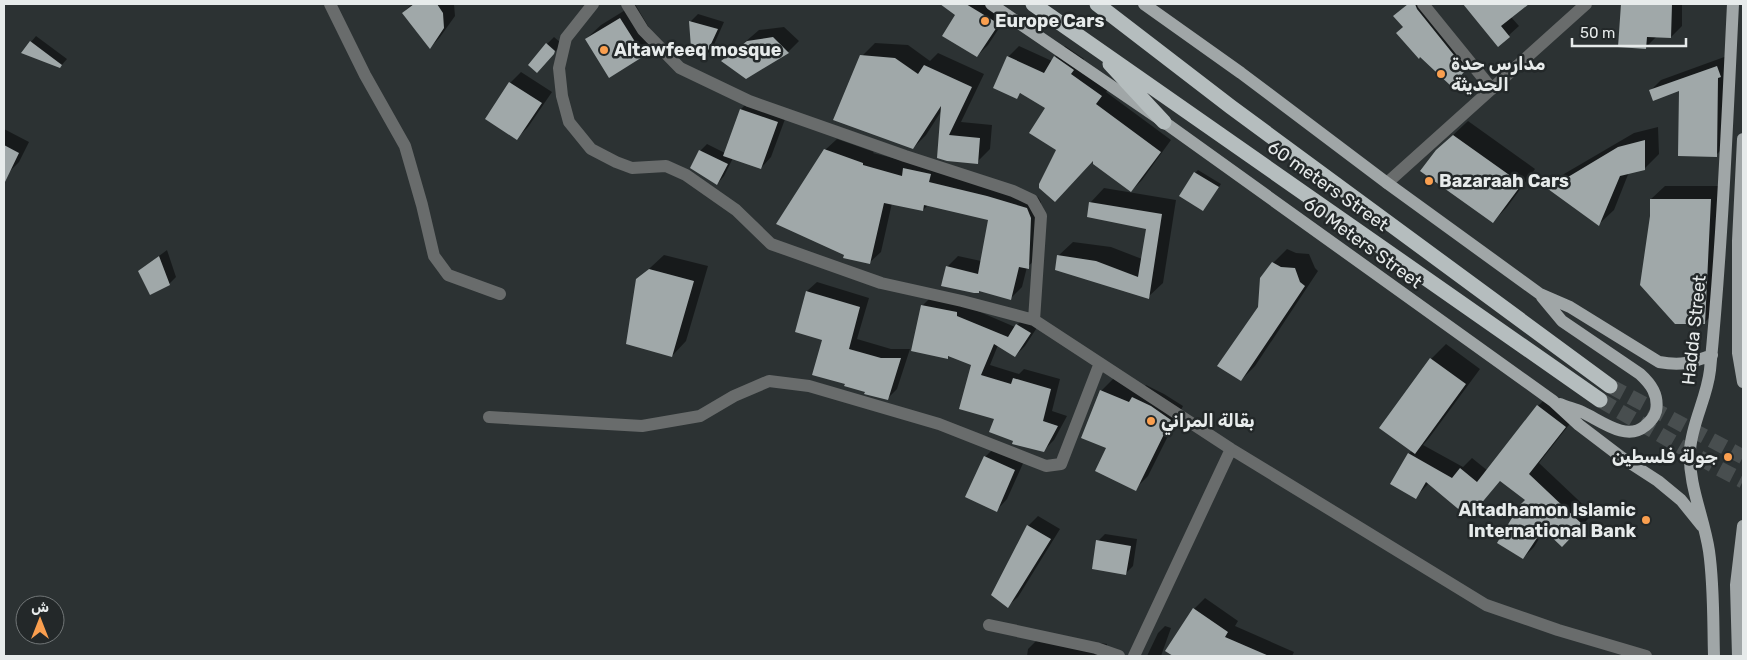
<svg xmlns="http://www.w3.org/2000/svg" width="1747" height="660" viewBox="0 0 1747 660" font-family="Rubik,Cairo,sans-serif">
<style>
.shadow{fill:#0007}
.building{fill:#a0a8a9}
.lines{fill:none;stroke-linecap:round;stroke-linejoin:round}
.highway-tunnel{stroke:#484e4f;stroke-width:15;stroke-dasharray:15 8;stroke-linecap:butt}
.street{stroke:#696c6c;stroke-width:12}
.primary{stroke:#a0a6a7;stroke-width:12}
.highway{stroke:#b5bdbe;stroke-width:15}
.poi-dot{fill:#fa9f4f;stroke:#232829;stroke-width:2}
.labels{text-anchor:middle;dominant-baseline:central;stroke-width:5;stroke-linejoin:round;paint-order:stroke}
.poi-label{font-size:18px;font-weight:bold;fill:#e7ebeb;stroke:#232829;text-anchor:start}
.street-label{font-size:18px;fill:#e7ebeb;stroke:#232829}
</style>
<rect width="100%" height="100%" fill="#2c3233"/>
<path class="shadow" d="M412,4H454L455,16L440,37L430,48L403,13Z
M635,4L657,41L643,56L586,39L601,25Z
M943,4H994L1009,13L988,45L977,56L957,14Z
M1408,4H1428L1474,60L1451,84L1395,16Z
M1464,4H1527L1511,17L1519,26L1498,45Z
M1622,4H1682V26L1671,37L1657,36L1646,47L1619,46Z
M698,14L724,22L712,49L705,56L692,47L691,21Z
M784,27L799,41L788,52L746,78L723,61L759,30Z
M36,36L67,59L60,67L31,42Z
M554,37L561,43V45L544,64L547,44Z
M875,43L908,45L930,61L938,53L984,74L961,122L992,125L990,149L977,162L947,160L942,110L926,135L913,148L862,56Z
M1019,46L1052,61L1065,46L1084,59L1081,63L1112,85L1106,92L1171,140L1142,180L1131,191L1095,158L1058,149L1047,107L1021,93L1017,97L1008,57Z
M1727,56L1726,145L1716,155L1681,90H1651L1661,80Z
M521,72L552,92L528,127L517,138L510,83Z
M752,98L788,111L771,157L761,168L733,158L724,176L717,184L700,151L707,144L725,153L741,109Z
M1468,121L1535,169L1507,207L1493,222L1436,151Z
M1658,127L1659,154L1644,169L1629,172L1614,210L1599,224L1550,189L1564,174L1634,133Z
M4,129L29,142L19,162L8,173L4,171Z
M837,139L874,152L873,153L999,185L1038,197L1041,202L1040,256L1027,267L1022,287L1010,299L980,290L978,292L947,267L958,256L981,261L989,219L928,205L923,210L892,203L881,252L869,263L825,150Z
M1198,170L1221,184L1203,210L1195,173Z
M1665,186H1724L1718,309L1705,322L1651,216V199Z
M1104,188L1176,200L1163,283L1148,297L1058,256L1073,242L1111,247L1142,259L1147,228L1090,203Z
M1287,249L1296,253L1309,254L1315,268L1318,271L1255,366L1241,380L1259,308L1273,263Z
M167,250L176,277L169,284L139,271Z
M664,255L708,266L686,341L672,356L637,280Z
M817,282L869,298L857,339L891,349H910L897,389L888,398L846,383L824,339L807,291Z
M932,296L966,306L1015,327L1027,315L1040,323L1025,346L1015,356L998,345L990,365L1019,374L1024,369L1060,379L1052,411L1067,416L1054,440L1044,450L1014,440L996,418L973,365L950,355L947,358L922,306Z
M1446,344L1480,369L1429,438L1423,445L1463,467L1472,458L1488,471L1538,406L1549,395L1576,416L1539,463L1593,514L1562,545L1545,529L1534,547L1523,558L1526,500L1501,480L1469,516L1429,483L1416,497L1409,454L1412,450L1381,428L1431,359Z
M1114,378L1142,389L1146,385L1164,394L1183,406L1148,476L1135,489L1108,448L1101,391Z
M996,446L1025,459L1007,499L997,510L985,457Z
M1038,516L1060,529L1018,597L1008,606L1028,526Z
M1105,534L1137,539L1133,566L1126,573L1098,541Z
M1205,598L1238,621L1235,626L1294,652L1292,656H1175L1166,651L1194,609Z
M1165,626L1171,628L1161,656H1147L1158,633Z
M1042,635L1107,644L1106,656H1027L1028,649Z"/>
<path class="building" d="M414,4H437L443,13L444,28L430,49L402,13Z
M940,4H966L999,24L977,57L942,36L955,15Z
M1408,4H1415L1417,9L1466,70L1451,86L1420,57L1419,59L1396,33L1403,27L1393,16Z
M1463,4H1529L1501,26L1510,37L1498,47Z
M1621,4H1672L1671,38L1647,37L1646,49L1618,47Z
M620,18L644,56L609,78L585,39Z
M689,21L718,29L705,57L691,48Z
M773,37L789,53L746,79L721,61L747,41Z
M30,41L62,65L60,68L21,53Z
M546,43L555,51L554,54L537,73L528,65Z
M860,55L895,58L918,74L924,65L972,87L949,135L980,138L978,164L947,161L937,158L941,106L913,149L833,120Z
M1007,56L1044,73L1054,56L1074,70L1071,74L1102,96L1096,104L1161,152L1131,192L1093,164V161L1055,202L1039,188V184L1056,150L1029,133L1045,108L1020,93L1017,99L993,88Z
M1717,66L1721,77L1718,78L1717,157L1678,156L1679,91L1653,101L1649,90Z
M509,82L542,103L517,140L485,119Z
M740,109L778,122L761,169L723,156Z
M1453,135L1522,184L1493,223L1420,171L1436,150Z
M1645,140V170L1620,176L1599,226L1548,189L1618,147Z
M4,145L19,153L4,184Z
M824,149L863,163V165L902,176L903,168L931,174L929,182L987,196L1027,208L1031,218L1029,269L1019,267L1011,300L979,291V293H974L941,286L946,266L978,274L988,220L924,205L923,211L884,203L870,264L843,258L844,255L776,224Z
M699,150L728,164L717,185L690,168Z
M1194,172L1219,187L1203,211L1179,196Z
M1650,199H1711L1705,324H1675L1640,285L1650,216Z
M1089,202L1162,214L1149,299L1055,270L1057,255L1096,261L1138,277L1146,229L1087,217Z
M159,256L170,285L150,295L138,271Z
M1272,262L1281,267L1295,268L1300,282L1305,286L1241,381L1217,366L1258,307L1260,278Z
M649,269L694,281L672,357L626,344L636,279Z
M806,291L860,307L849,349L881,358H901L888,400L864,394L865,392L844,386L845,384L812,375L822,340L795,332Z
M921,305L957,312V316L1008,337L1016,324L1031,333L1015,357L994,344L981,375L1011,384L1013,378L1051,389L1043,421L1058,426L1044,452L1012,444L1013,441L989,432L994,419L959,409L971,365L948,356V359L911,351Z
M1430,358L1466,384L1415,454L1379,428Z
M1100,390L1129,402L1132,397L1151,406L1171,420L1136,491L1095,471L1106,448L1081,438Z
M1537,405L1566,427L1529,474L1583,525L1562,547L1543,529L1523,559L1497,543L1519,506L1525,500L1500,481L1469,518L1426,482L1416,499L1390,484L1408,453L1452,478L1460,468L1477,482Z
M984,456L1015,470L997,512L965,497Z
M1027,525L1051,539L1008,608L991,595Z
M1096,540L1131,546L1126,575L1092,569Z
M1193,608L1228,632L1225,637L1269,656H1173L1165,651Z"/>
<g class="lines">
<path class="highway-tunnel" d="M1610,386L1743,457
M1600,400L1716,467L1743,481"/>
<path class="street" d="M330,4L365,75L405,146L422,205L434,256L448,275L500,294
M593,4L566,38L559,68L562,96L569,122L591,149L616,162L632,168L666,166L686,175L736,210L771,244L881,283L962,301L1034,320
M627,4L643,30L680,68L749,101L905,156L1013,191L1032,200L1041,216L1034,320L1231,449L1486,605L1558,630L1646,656
M1423,4L1492,89
M1387,183L1586,4
M489,417L642,426L700,416L734,396L769,381L809,386L939,424L1046,466L1061,464L1100,363
M989,625L1096,648L1119,656
M1134,656L1231,449"/>
<path class="primary" d="M991,4L1164,122L1553,401L1579,425L1621,457L1658,481L1681,500L1702,526
M1144,4L1241,73L1387,183L1540,294L1570,307L1659,362C1681,366 1691,363 1712,355
M1743,139L1738,241V353L1743,382
M1542,297L1562,321L1640,374C1651,384 1659,395 1656,411C1654,418 1650,422 1645,426C1626,442 1600,420 1582,412C1575,409 1567,407 1560,404
M1714,656C1713,621 1714,586 1709,551C1704,517 1688,485 1690,450C1692,422 1707,398 1710,370C1722,248 1727,126 1733,4
M1738,656L1736,585L1743,526"/>
<path class="highway" d="M1033,4L1600,400
M1097,4L1231,107L1610,386
M1110,64L1164,122"/>
</g>
<g class="poi-dot">
<circle cx="985" cy="21" r="5"/>
<circle cx="604" cy="50" r="5"/>
<circle cx="1441" cy="74" r="5"/>
<circle cx="1429" cy="181" r="5"/>
<circle cx="1151" cy="421" r="5"/>
<circle cx="1728" cy="457" r="5"/>
<circle cx="1646" cy="520" r="5"/>
</g>
<g class="labels">
<g class="poi-label">
<text x="995" y="21">Europe Cars</text>
<text x="614" y="50">Altawfeeq mosque</text>
<text x="1451" y="64">مدارس حدة<tspan x="1451" dy="21">الحديثة</tspan></text>
<text x="1439" y="181">Bazaraah Cars</text>
<text x="1161" y="421">بقالة المراني</text>
<text x="1718" y="457" text-anchor="end">جولة فلسطين</text>
<text x="1636" y="510" text-anchor="end">Altadhamon Islamic<tspan x="1636" dy="21">International Bank</tspan></text>
</g>
<g class="street-label">
<text transform="translate(1328 186) rotate(35)">60 meters Street</text>
<text transform="translate(1363 243) rotate(36)">60 Meters Street</text>
<text transform="translate(1694 330) rotate(-84)">Hadda Street</text>
</g>
</g>
<rect width="1747" height="660" fill="none" stroke="#e7ebeb" stroke-width="10"/>
<g transform="translate(40 620)"><circle r="24" fill="#232829" stroke="#717677"/>
<path d="M0-4L9 19L0 12L-9 19Z" fill="#fa9f4f"/>
<text y="-8" font-size="14" font-weight="bold" text-anchor="middle" fill="#e7ebeb">ش</text>
</g>
<path d="M1572 38v8h114v-8" fill="none" stroke="#e7ebeb" stroke-width="2.5"/>
<text x="1580" y="38" font-size="15" fill="#e7ebeb" stroke="#232829" stroke-width="4" paint-order="stroke">50 m</text>
</svg>
